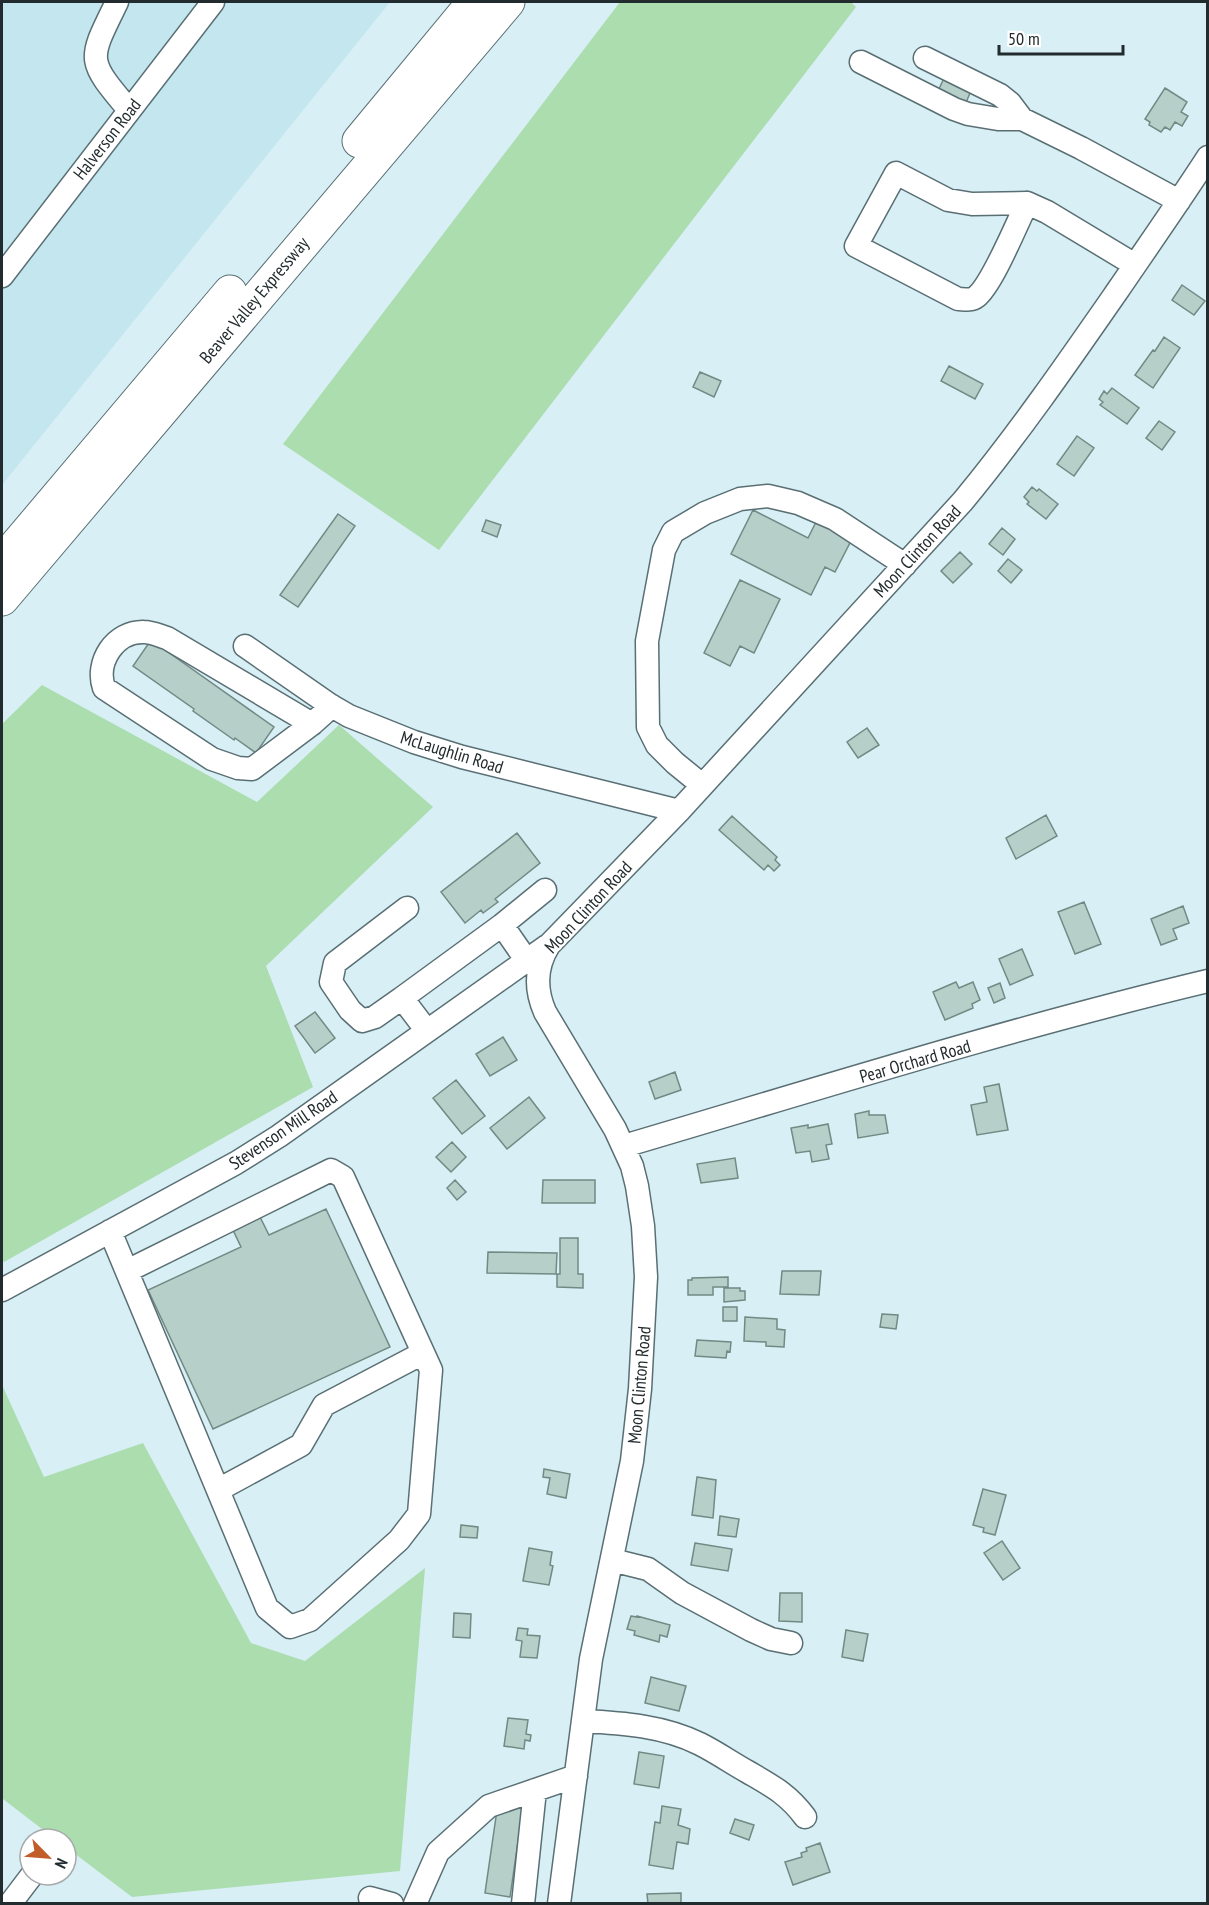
<svg xmlns="http://www.w3.org/2000/svg" width="1209" height="1905" viewBox="0 0 1209 1905" font-family="'PT Sans Narrow',sans-serif">
<style>
.built{fill:#c4e6ee}
.green{fill:#abddaf}
.building{fill:#b7cfc9;stroke:#738984;stroke-width:1.5}
.lines{fill:none;stroke-linecap:round;stroke-linejoin:round}
.minor-casing{stroke:#596f74;stroke-width:25}
.highway-casing{stroke:#596f74;stroke-width:35}
.minor{stroke:#fff;stroke-width:22}
.highway{stroke:#fff;stroke-width:33}
.labels{text-anchor:middle;dominant-baseline:central;stroke-width:4.5;stroke-linejoin:round;paint-order:stroke}
.street-label{font-size:18px;fill:#222b2d;stroke:#fff}
</style>
<rect width="100%" height="100%" fill="#d7eff5"/>
<path class="built" d="M2,2H390L2,485Z"/>
<path class="green" d="M620,2H851L856,7L439,550L283,444Z
M42,685L257,802L339,725L433,807L266,966L313,1087L4,1262L2,1259V724Z
M2,1385L44,1477L143,1443L251,1643L305,1661L425,1568L400,1871L132,1897L66,1847V1839H55L3,1799L2,1800Z"/>
<path class="building" d="M946,74L973,86L965,105L937,93Z
M1165,88L1187,102L1181,112L1188,116L1182,126L1175,122L1170,130L1165,127L1161,132L1149,125L1150,122L1145,119Z
M1182,285L1205,301L1194,315L1172,300Z
M1164,337L1180,348L1153,388L1135,375L1153,350L1155,351Z
M949,366L983,384L975,399L941,381Z
M700,372L721,381L714,397L693,387Z
M1112,388L1139,408L1127,424L1100,405L1103,402L1099,399L1104,391L1107,394Z
M1159,421L1175,432L1162,450L1146,438Z
M1077,436L1094,448L1074,476L1057,464Z
M1032,487L1037,491L1039,489L1058,504L1046,519L1027,504L1029,502L1024,497Z
M753,510L808,538L818,518L854,535L835,572L825,567L811,595L731,554Z
M338,514L355,526L298,607L280,595Z
M486,520L501,525L497,537L482,531Z
M1002,528L1015,539L1003,555L989,544Z
M960,552L972,564L953,583L941,571Z
M1008,559L1022,570L1011,583L998,571Z
M740,580L780,599L754,653L740,646L730,666L704,653Z
M151,640L274,727L256,753L235,738L234,740L193,711L194,709L133,666Z
M867,728L879,745L858,758L847,742Z
M1046,815L1057,836L1016,859L1006,838Z
M732,816L777,857L775,860L780,865L774,871L768,865L764,870L719,830Z
M517,833L540,863L495,899L498,902L483,913L481,910L465,923L441,892Z
M1084,902L1101,944L1075,954L1058,912Z
M1183,906L1189,923L1173,929L1177,939L1161,945L1151,919Z
M1022,949L1033,975L1010,985L999,959Z
M956,982L959,988L973,982L980,1000L972,1004L973,1008L945,1020L933,992Z
M1000,983L1005,998L994,1003L988,988Z
M315,1012L335,1038L315,1053L295,1026Z
M503,1037L517,1060L490,1076L476,1054Z
M675,1072L681,1090L655,1099L649,1082Z
M456,1080L485,1116L462,1134L433,1098Z
M999,1084L1008,1130L977,1135L971,1105L987,1102L984,1087Z
M529,1097L545,1118L507,1149L490,1128Z
M869,1111V1115H885L888,1133L858,1138L855,1114Z
M828,1124L832,1144L826,1145L829,1159L812,1162L810,1151L796,1153L791,1128L808,1125V1128Z
M452,1142L466,1157L451,1172L436,1157Z
M735,1158L738,1178L701,1183L697,1164Z
M455,1180L466,1192L457,1200L447,1188Z
M543,1180H595V1203H542Z
M326,1209L390,1347L213,1429L148,1290L241,1247L233,1230L260,1217L269,1235Z
M560,1238H578V1274H583V1288L557,1287V1274H560Z
M488,1252L557,1253L556,1274L487,1273Z
M782,1271H821L819,1295L780,1294Z
M728,1277V1287H713V1295H688V1280H692V1278Z
M724,1288H740V1291H745V1300L724,1302Z
M723,1307H737V1321H723Z
M882,1314L898,1315L896,1329L880,1327Z
M745,1317L777,1319V1329L785,1330L784,1347L766,1346V1342L744,1341Z
M697,1340L731,1342L730,1352L727,1351L726,1358L695,1356Z
M544,1469L570,1474L566,1498L547,1494L550,1478L543,1477Z
M697,1477L716,1480L713,1518L692,1515Z
M983,1489L1006,1495L995,1535L983,1532L984,1528L973,1525Z
M720,1516L739,1519L736,1537L718,1535Z
M461,1525L478,1527L477,1538L460,1537Z
M1002,1541L1020,1568L1003,1580L984,1553Z
M695,1543L732,1549L728,1571L691,1565Z
M529,1548L552,1552L550,1565L553,1566L549,1585L523,1581Z
M780,1593H802V1622L779,1621Z
M454,1613L471,1614L470,1638L453,1637Z
M631,1616L637,1617V1616L670,1625L667,1637L660,1635L659,1642L634,1635L635,1631L627,1629Z
M518,1628L528,1629L527,1635L540,1636L537,1658L520,1657L522,1641L516,1640Z
M846,1630L868,1634L863,1661L842,1657Z
M651,1677L686,1686L679,1711L645,1703Z
M508,1718L528,1720L526,1734L531,1735L530,1741L525,1740L524,1749L504,1746Z
M639,1752L664,1756L659,1788L634,1784Z
M498,1803L523,1807L510,1897L485,1893Z
M662,1806L681,1809L678,1825L690,1829L688,1844L677,1842L673,1869L649,1865L655,1822L660,1823Z
M735,1819L754,1825L749,1840L730,1833Z
M820,1843L830,1872L793,1885L785,1862L802,1857L801,1853L807,1851L806,1848Z
M681,1893V1904H648L647,1894Z"/>
<g class="lines">
<defs>
<path id="minor" d="M117,2C88,61 86,59 129,110
M925,58L1000,95L1010,103L1022,119
M861,62L954,109L968,114L998,119H1022L1081,148L1179,201
M1027,203C1017,223 992,285 976,297C971,301 963,299 958,299L856,246L896,173L948,200L972,204L1027,203L1047,212L1135,265
M2,276L213,2
M245,646L330,705L349,716L414,742L462,757L679,811
M312,724L167,638C160,636 152,632 144,632C115,631 95,662 104,688L212,759L238,768L252,769L312,724L332,706
M702,785L675,763L657,745L648,727L647,641L664,550L673,532L705,513L740,499L768,496L798,503L835,519L905,565
M527,961L502,925L545,890
M402,998L375,1017L362,1021L350,1010L331,982L335,963L407,908
M427,1031L402,998L502,925
M624,1146C817,1089 1011,1028 1208,981
M110,1231L267,1608L290,1627L310,1620L399,1540L419,1514L431,1370L343,1177L331,1170L127,1271
M2,1290L236,1163L279,1136L547,946
M218,1490L301,1445L324,1405L423,1353
M612,1560L648,1569L682,1593L751,1630L771,1639L791,1643
M583,1721C623,1723 664,1726 700,1744C716,1752 732,1763 748,1772C772,1786 788,1794 805,1817
M370,1898L392,1904
M10,1904L32,1875
M415,1904L438,1852L489,1806L576,1776
M523,1904L535,1790
M559,1904L591,1659L632,1461L640,1389L646,1277L643,1226L637,1186L632,1166L615,1129L545,1012C535,989 535,967 549,945L679,811L963,501C1019,433 1068,362 1118,290C1148,246 1179,202 1208,157"/>
<path id="highway" d="M359,141L474,2
M2,562L230,292
M2,599L508,2"/>
</defs>
<use href="#minor" class="minor-casing"/>
<use href="#highway" class="highway-casing"/>
<use href="#minor" class="minor"/>
<use href="#highway" class="highway"/>
</g>
<g class="labels">
<g class="street-label">
<text transform="translate(107 139) rotate(-52)">Halverson Road</text>
<text transform="translate(254 300) rotate(-50)">Beaver Valley Expressway</text>
<text transform="translate(917 551) rotate(-47)">Moon Clinton Road</text>
<text transform="translate(452 752) rotate(17)">McLaughlin Road</text>
<text transform="translate(588 907) rotate(-47)">Moon Clinton Road</text>
<text transform="translate(915 1061) rotate(-16)">Pear Orchard Road</text>
<text transform="translate(283 1130) rotate(-34)">Stevenson Mill Road</text>
<text transform="translate(639 1385) rotate(-85)">Moon Clinton Road</text>
</g>
</g>
<rect width="1209" height="1905" fill="none" stroke="#222b2d" stroke-width="6"/>
<g transform="translate(48 1857) rotate(115)"><circle r="28" fill="#ffffff" stroke="#a7aaab" stroke-width="1.5"/>
<path d="M0-4.5L10 22L0 15L-10 22Z" fill="#c25d2a"/>
<text y="-9" font-size="16" font-weight="bold" text-anchor="middle" fill="#222b2d">N</text>
</g>
<path d="M999 45v9h124v-9" fill="none" stroke="#222b2d" stroke-width="3"/>
<text x="1008" y="45" font-size="18" fill="#222b2d" stroke="#ffffff" stroke-width="4.5" paint-order="stroke">50 m</text>
</svg>
